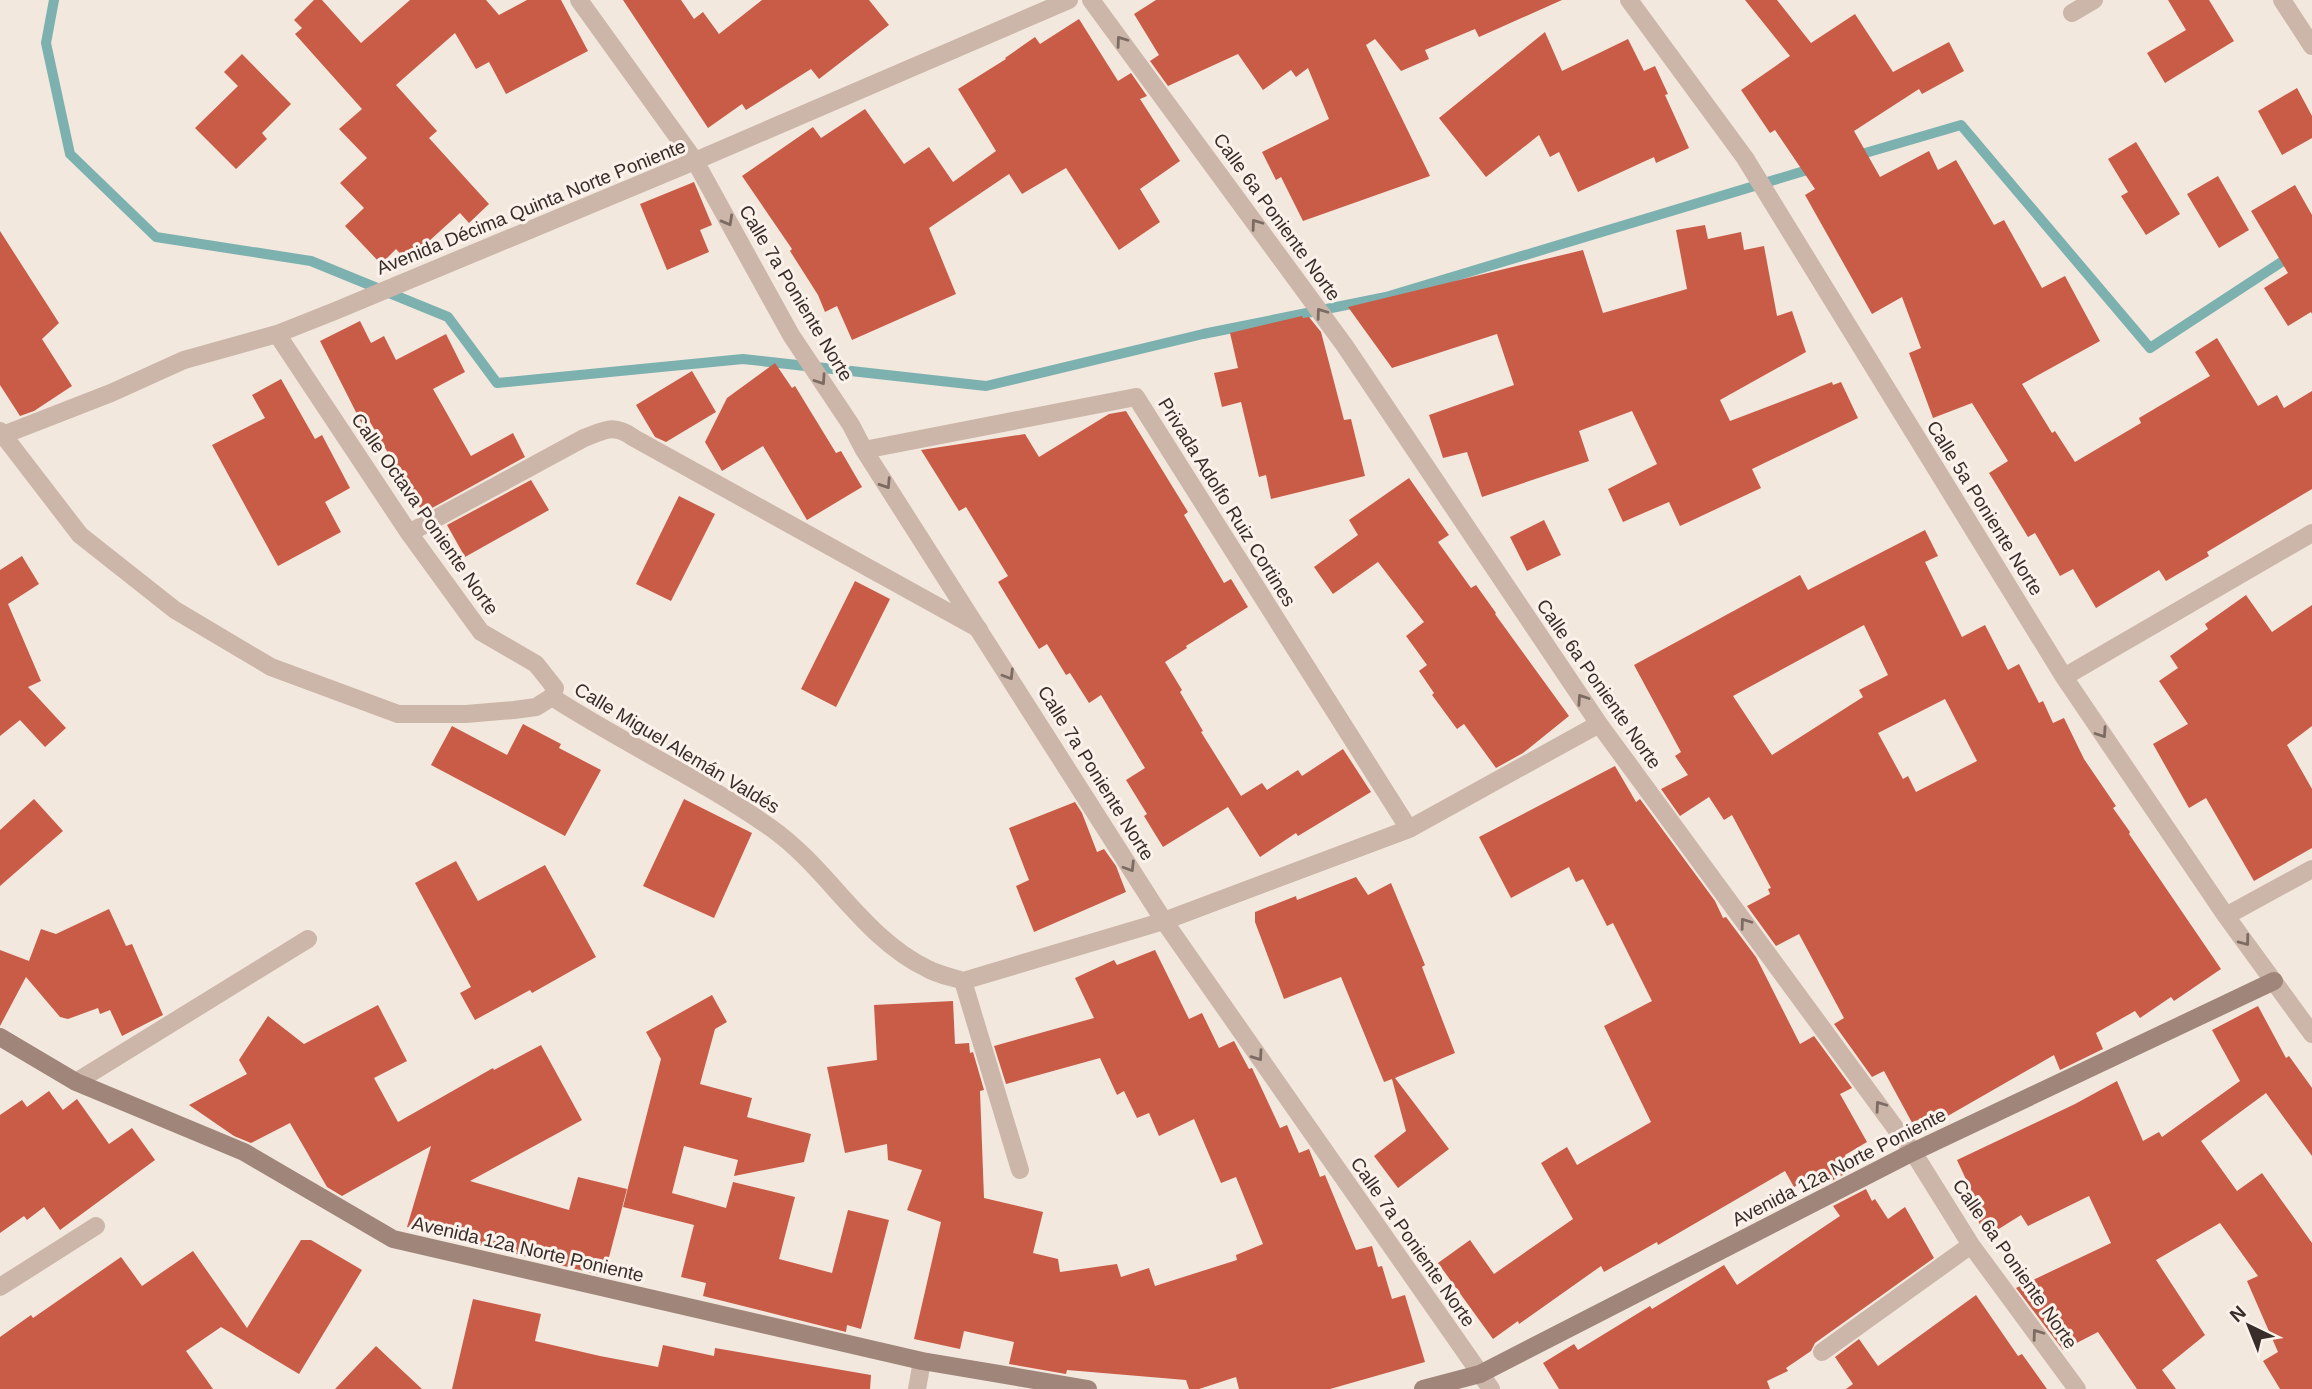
<svg xmlns="http://www.w3.org/2000/svg" width="2312" height="1389" viewBox="0 0 2312 1389" font-family="Helvetica,sans-serif">
<style>
.lines{fill:none;stroke-linecap:round;stroke-linejoin:round}
.stream{stroke:#7cb1af;stroke-width:10}
.building{fill:#c85c47;fill-rule:evenodd}
.street{stroke:#ccb6a9;stroke-width:18}
.secondary{stroke:#a0857a;stroke-width:18}
.oneway{stroke:#7b6b63}
.labels{text-anchor:middle;dominant-baseline:central;stroke-width:6;stroke-linejoin:round;paint-order:stroke}
.street-label{font-size:19px;fill:#392d29;stroke:#faf2eb}
</style>
<rect width="100%" height="100%" fill="#f3e8de"/>
<g class="lines">
<path class="stream" d="M54,0L46,43L70,154L156,237L311,261L448,317L497,383L743,359L986,386L1203,334L1386,297L1814,168
M1855,156L1961,125L2150,348L2312,242"/>
</g>
<path class="building" d="M314,0H322L361,43L410,0H486L499,15L527,0H561L588,51L506,94L489,62L476,69L455,33L396,85L437,131L429,138L489,204L469,223L460,213L407,261L396,249L381,264L345,226L364,208L340,183L367,158L339,129L362,109L295,34L302,28L294,20Z
M623,0H681L694,19L703,12L719,34L762,0H869L889,25L819,79L811,69L746,110L742,104L708,128Z
M1156,0H1562L1479,37L1475,29L1425,50L1429,59L1401,71L1375,39L1366,45L1430,176L1303,221L1281,177L1276,180L1262,152L1329,119L1308,68L1296,77L1291,70L1263,90L1238,54L1168,86L1150,61L1159,55L1134,14Z
M1745,0H1777L1811,43L1855,14L1893,72L1949,42L1964,71L1922,94L1919,89L1854,131L1880,177L1929,151L1938,170L1956,160L1994,225L2004,220L2042,288L2065,276L2100,341L2022,384L2052,433L2055,431L2075,462L2141,423L2139,418L2210,376L2195,352L2217,338L2258,406L2277,395L2284,408L2312,391V489L2207,552L2209,556L2166,581L2159,570L2096,608L2073,569L2060,576L2035,533L2028,537L1994,481L1989,473L2008,461L1972,403L1933,418L1909,353L1921,348L1902,297L1872,314L1805,195L1815,189L1775,130L1770,133L1741,90L1790,56Z
M2168,0H2209L2234,41L2165,83L2147,53L2186,30Z
M1079,19L1118,81L1131,73L1147,96L1140,99L1180,161L1140,189L1160,222L1119,250L1066,168L1022,194L1009,174L929,228L956,294L852,340L837,306L825,312L818,295L790,251L792,249L742,176L813,127L821,138L865,109L904,164L929,147L953,182L996,151L958,89L1006,59L1005,58L1035,37L1040,44Z
M1545,32L1562,71L1628,39L1644,71L1655,66L1668,94L1665,95L1689,148L1656,163L1654,157L1578,192L1559,152L1550,157L1539,135L1486,177L1439,118Z
M242,54L291,104L262,133L267,139L236,169L195,128L238,86L224,72Z
M2297,88L2312,116V138L2282,155L2258,111Z
M2136,142L2180,214L2146,235L2121,196L2128,192L2108,159Z
M2218,176L2249,230L2219,248L2187,194Z
M694,182L712,225L700,230L709,252L667,270L640,204Z
M2295,185L2312,215V314L2311,312L2288,326L2264,288L2288,273L2251,211Z
M1705,225L1708,239L1741,232L1744,250L1764,246L1777,316L1792,311L1806,352L1720,400L1730,421L1832,382L1833,385L1841,382L1858,418L1752,469L1761,488L1680,526L1669,502L1623,522L1608,489L1657,464L1632,411L1579,431L1589,461L1482,497L1467,452L1443,458L1429,415L1514,385L1497,334L1392,368L1348,307L1583,250L1603,313L1687,289L1676,230Z
M0,231L59,323L42,339L72,386L34,411L20,416L0,385Z
M1302,316L1303,318L1309,317L1321,332L1344,420L1351,419L1365,476L1271,499L1266,475L1259,477L1241,402L1222,407L1214,373L1238,368L1230,333Z
M360,321L371,343L384,336L396,360L446,334L465,372L433,389L471,456L513,433L525,457L423,513L370,422L363,426L320,341Z
M775,363L792,388L795,386L836,453L841,451L862,487L807,520L763,446L722,471L705,442L727,398Z
M692,371L716,412L666,442L655,437L636,405Z
M281,379L315,439L322,435L350,488L325,502L341,532L278,566L212,445L265,418L252,395Z
M1126,411L1188,512L1184,515L1224,583L1231,579L1248,607L1186,646L1187,648L1165,662L1182,690L1180,692L1203,731L1201,732L1241,796L1262,783L1267,790L1298,770L1302,776L1343,749L1371,792L1298,836L1296,833L1260,857L1228,807L1163,847L1144,816L1147,814L1126,780L1145,768L1101,695L1089,703L1070,673L1066,675L1047,644L1039,649L998,582L1008,576L966,507L959,511L921,450L1025,434L1039,457L1109,414Z
M1409,478L1449,535L1438,542L1471,588L1476,585L1496,613L1495,614L1569,716L1523,753L1496,768L1464,724L1457,729L1432,695L1434,693L1419,671L1427,665L1406,636L1424,622L1378,562L1333,594L1314,567L1358,535L1349,520Z
M531,480L549,510L465,557L447,525Z
M679,496L715,514L671,601L636,584Z
M1544,520L1561,555L1527,571L1510,537Z
M1925,530L1938,556L1925,562L1962,637L1985,625L2008,670L2019,664L2039,703L2043,701L2053,723L2064,718L2084,759L2116,806L2113,808L2130,832L2129,834L2221,969L2174,1001L2171,997L2140,1018L2135,1011L2096,1033L2103,1049L2060,1070L2054,1055L1939,1121L1937,1118L1916,1130L1884,1071L1872,1077L1834,1024L1844,1018L1799,934L1776,946L1747,906L1770,894L1768,889L1771,888L1732,815L1724,820L1709,797L1680,816L1661,789L1688,775L1675,756L1681,752L1634,665L1800,575L1808,590ZM1864,625L1888,675L1859,690L1863,697L1772,755L1733,696ZM1945,699L1977,761L1916,792L1908,776L1903,779L1878,733Z
M22,556L39,584L8,604L41,681L28,687L66,728L45,747L20,720L0,736V570Z
M855,581L890,599L836,707L801,689Z
M2246,595L2272,632L2312,605V726L2287,745L2312,789V848L2254,881L2206,798L2189,808L2153,744L2188,724L2159,681L2178,668L2170,656L2208,629L2205,624Z
M523,724L561,744L559,748L601,770L565,836L431,765L452,726L507,755Z
M1615,766L1636,802L1640,799L1715,901L1723,918L1726,917L1756,957L1800,1044L1814,1036L1852,1088L1840,1094L1867,1142L1845,1155L1854,1169L1820,1187L1813,1176L1794,1187L1785,1171L1658,1245L1657,1242L1604,1272L1601,1266L1519,1324L1518,1321L1493,1339L1438,1263L1470,1240L1494,1274L1573,1219L1541,1163L1567,1147L1577,1165L1651,1122L1604,1026L1652,1001L1613,923L1607,926L1583,879L1576,882L1569,867L1511,898L1479,837Z
M34,799L63,831L0,886V830Z
M684,799L752,833L714,918L643,886Z
M1075,802L1082,813L1097,852L1104,849L1116,866L1126,892L1034,932L1016,886L1029,880L1009,828Z
M456,861L478,901L545,865L596,957L532,993L530,990L475,1020L460,993L471,987L415,883Z
M1356,877L1368,895L1391,883L1425,965L1422,967L1455,1053L1395,1078L1449,1149L1398,1188L1374,1156L1406,1131L1392,1079L1384,1082L1341,977L1284,999L1255,922V912L1296,896L1297,900Z
M109,909L126,946L132,944L163,1015L122,1036L110,1010L100,1014L98,1008L68,1019L60,1017L26,977L0,1026V950L29,961L41,929L56,934Z
M1155,950L1189,1019L1202,1013L1219,1048L1234,1041L1249,1069L1252,1068L1280,1128L1287,1125L1299,1153L1309,1149L1320,1177L1325,1175L1356,1250L1372,1246L1378,1267L1382,1266L1392,1299L1405,1295L1425,1362L1330,1389H1239L1236,1377L1199,1389H1189L1186,1380L1067,1370L1066,1374L1009,1364L1014,1342L964,1331L960,1349L914,1339L941,1222L907,1210L922,1170L888,1160L887,1144L845,1153L827,1067L877,1060L874,1005L953,1001L955,1044L969,1043L970,1053L973,1052L984,1090L980,1091L984,1198L1043,1212L1033,1253L1058,1259L1060,1272L1117,1264L1121,1277L1149,1268L1155,1286L1237,1260L1236,1255L1263,1244L1236,1177L1221,1183L1194,1119L1159,1136L1149,1113L1137,1118L1124,1091L1117,1095L1100,1058L1006,1084L994,1046L1094,1018L1075,978L1114,960L1117,965Z
M712,995L727,1022L715,1029L700,1084L752,1098L747,1117L811,1134L804,1162L734,1176L738,1160L684,1146L672,1193L726,1208L733,1182L795,1197L779,1259L832,1273L848,1210L889,1220L861,1329L847,1325L846,1332L703,1296L706,1283L681,1277L694,1225L623,1207L661,1059L646,1032Z
M378,1005L407,1061L374,1078L398,1122L493,1068L494,1070L541,1045L582,1120L470,1181L569,1210L578,1177L627,1189L604,1276L407,1227L431,1146L342,1196L327,1187L290,1123L251,1143L234,1136L189,1105L247,1074L239,1060L268,1016L304,1044Z
M2258,1006L2286,1058L2289,1056L2312,1088V1156L2266,1093L2201,1141L2237,1191L2262,1173L2312,1243V1389H2280L2263,1361L2278,1352L2247,1281L2258,1276L2220,1223L2156,1260L2205,1335L2162,1370L2176,1389H2137L2098,1332L2063,1350L2016,1288L2111,1243L2089,1196L2028,1226L2021,1215L1986,1237L1971,1206L1977,1203L1957,1160L2075,1104L2117,1081L2143,1141L2159,1132L2162,1137L2240,1081L2212,1030Z
M49,1091L63,1110L77,1099L109,1144L132,1128L155,1160L60,1230L44,1207L27,1220L24,1216L0,1233V1115L22,1100L27,1107Z
M1866,1189L1872,1201L1875,1199L1888,1219L1905,1207L1934,1258L1815,1343L1811,1351L1786,1368L1788,1371L1767,1381L1770,1389H1559L1543,1363L1574,1344L1578,1350L1650,1306L1652,1309L1724,1265L1737,1285L1840,1216L1833,1206Z
M301,1240H311L362,1270L299,1374L221,1327L186,1351L213,1389H0V1337L31,1315L33,1318L121,1257L142,1286L193,1251L247,1328Z
M1976,1295L2018,1356L2022,1354L2047,1389H1846L1853,1384L1835,1357L1859,1339L1878,1366Z
M473,1299L541,1314L535,1341L600,1356L658,1367L663,1345L714,1356L715,1348L871,1375L870,1389H452Z
M376,1346L422,1389H335Z"/>
<g class="lines">
<path class="street" d="M579,0L695,161L791,335L851,425L864,450L1164,921L1491,1389
M1091,0L1345,346L1599,724L1913,1152L1971,1245L2077,1389
M1629,0L1745,158L2064,677L2226,916L2312,1034
M2282,0L2312,46
M2072,13L2094,0
M277,334L409,533L481,632L536,664L555,688L552,697
M0,431L80,535L175,610L271,667L398,714H466L514,710L536,707L552,697
M3,435L111,393L184,360L277,334L335,311L695,161L1069,0
M864,450L1136,397L1409,829
M409,533L584,438C605,430 614,423 634,438L979,629
M2064,677L2312,533
M552,697C623,743 701,779 771,828C828,868 863,938 928,969C939,975 952,977 963,981
M2226,916L2312,869
M963,981L1164,921L1409,829L1599,724
M963,981L1020,1170
M76,1082L308,939
M0,1287L96,1226
M1822,1352L1971,1245
M917,1389L922,1361"/>
<path class="secondary" d="M0,1037L76,1082L244,1152L393,1239L922,1361L1088,1389
M1423,1389L1480,1374L1913,1152L2274,981"/>
</g>
<defs><path id="oneway-chevron" d="M-2-3.5L2.5 0L-2 3.5" fill="none" stroke-width="1.6" stroke-linecap="round" stroke-linejoin="round" transform="scale(1.75)"/></defs>
<g class="oneway">
<use href="#oneway-chevron" transform="translate(1121 41) rotate(-126)"/>
<use href="#oneway-chevron" transform="translate(728 221) rotate(61)"/>
<use href="#oneway-chevron" transform="translate(1256 224) rotate(-126)"/>
<use href="#oneway-chevron" transform="translate(1321 313) rotate(-126)"/>
<use href="#oneway-chevron" transform="translate(821 380) rotate(56)"/>
<use href="#oneway-chevron" transform="translate(886 484) rotate(57)"/>
<use href="#oneway-chevron" transform="translate(1009 675) rotate(58)"/>
<use href="#oneway-chevron" transform="translate(1582 699) rotate(-124)"/>
<use href="#oneway-chevron" transform="translate(2102 733) rotate(56)"/>
<use href="#oneway-chevron" transform="translate(1130 867) rotate(58)"/>
<use href="#oneway-chevron" transform="translate(1745 923) rotate(-126)"/>
<use href="#oneway-chevron" transform="translate(2245 941) rotate(53)"/>
<use href="#oneway-chevron" transform="translate(1258 1056) rotate(55)"/>
<use href="#oneway-chevron" transform="translate(1880 1106) rotate(-126)"/>
<use href="#oneway-chevron" transform="translate(2037 1334) rotate(-126)"/>
</g>
<g class="labels">
<g class="street-label">
<text transform="translate(531 207) rotate(-22)">Avenida Décima Quinta Norte Poniente</text>
<text transform="translate(1277 217) rotate(54)">Calle 6a Poniente Norte</text>
<text transform="translate(796 293) rotate(59)">Calle 7a Poniente Norte</text>
<text transform="translate(1227 502) rotate(58)">Privada Adolfo Ruiz Cortines</text>
<text transform="translate(1985 508) rotate(58)">Calle 5a Poniente Norte</text>
<text transform="translate(425 514) rotate(55)">Calle Octava Poniente Norte</text>
<text transform="translate(1599 684) rotate(55)">Calle 6a Poniente Norte</text>
<text transform="translate(677 748) rotate(31)">Calle Miguel Alemán Valdés</text>
<text transform="translate(1096 773) rotate(58)">Calle 7a Poniente Norte</text>
<text transform="translate(1839 1167) rotate(-27)">Avenida 12a Norte Poniente</text>
<text transform="translate(1413 1242) rotate(55)">Calle 7a Poniente Norte</text>
<text transform="translate(528 1249) rotate(13)">Avenida 12a Norte Poniente</text>
<text transform="translate(2015 1264) rotate(55)">Calle 6a Poniente Norte</text>
</g>
</g>
<g transform="translate(2249 1326) rotate(317)" stroke="#faf2eb" stroke-width="5" paint-order="stroke">
<path d="M0-5L12 26L0 18L-12 26Z" fill="#392d29"/>
<text y="-10" font-size="19" font-weight="bold" text-anchor="middle" fill="#392d29">N</text>
</g>
</svg>
